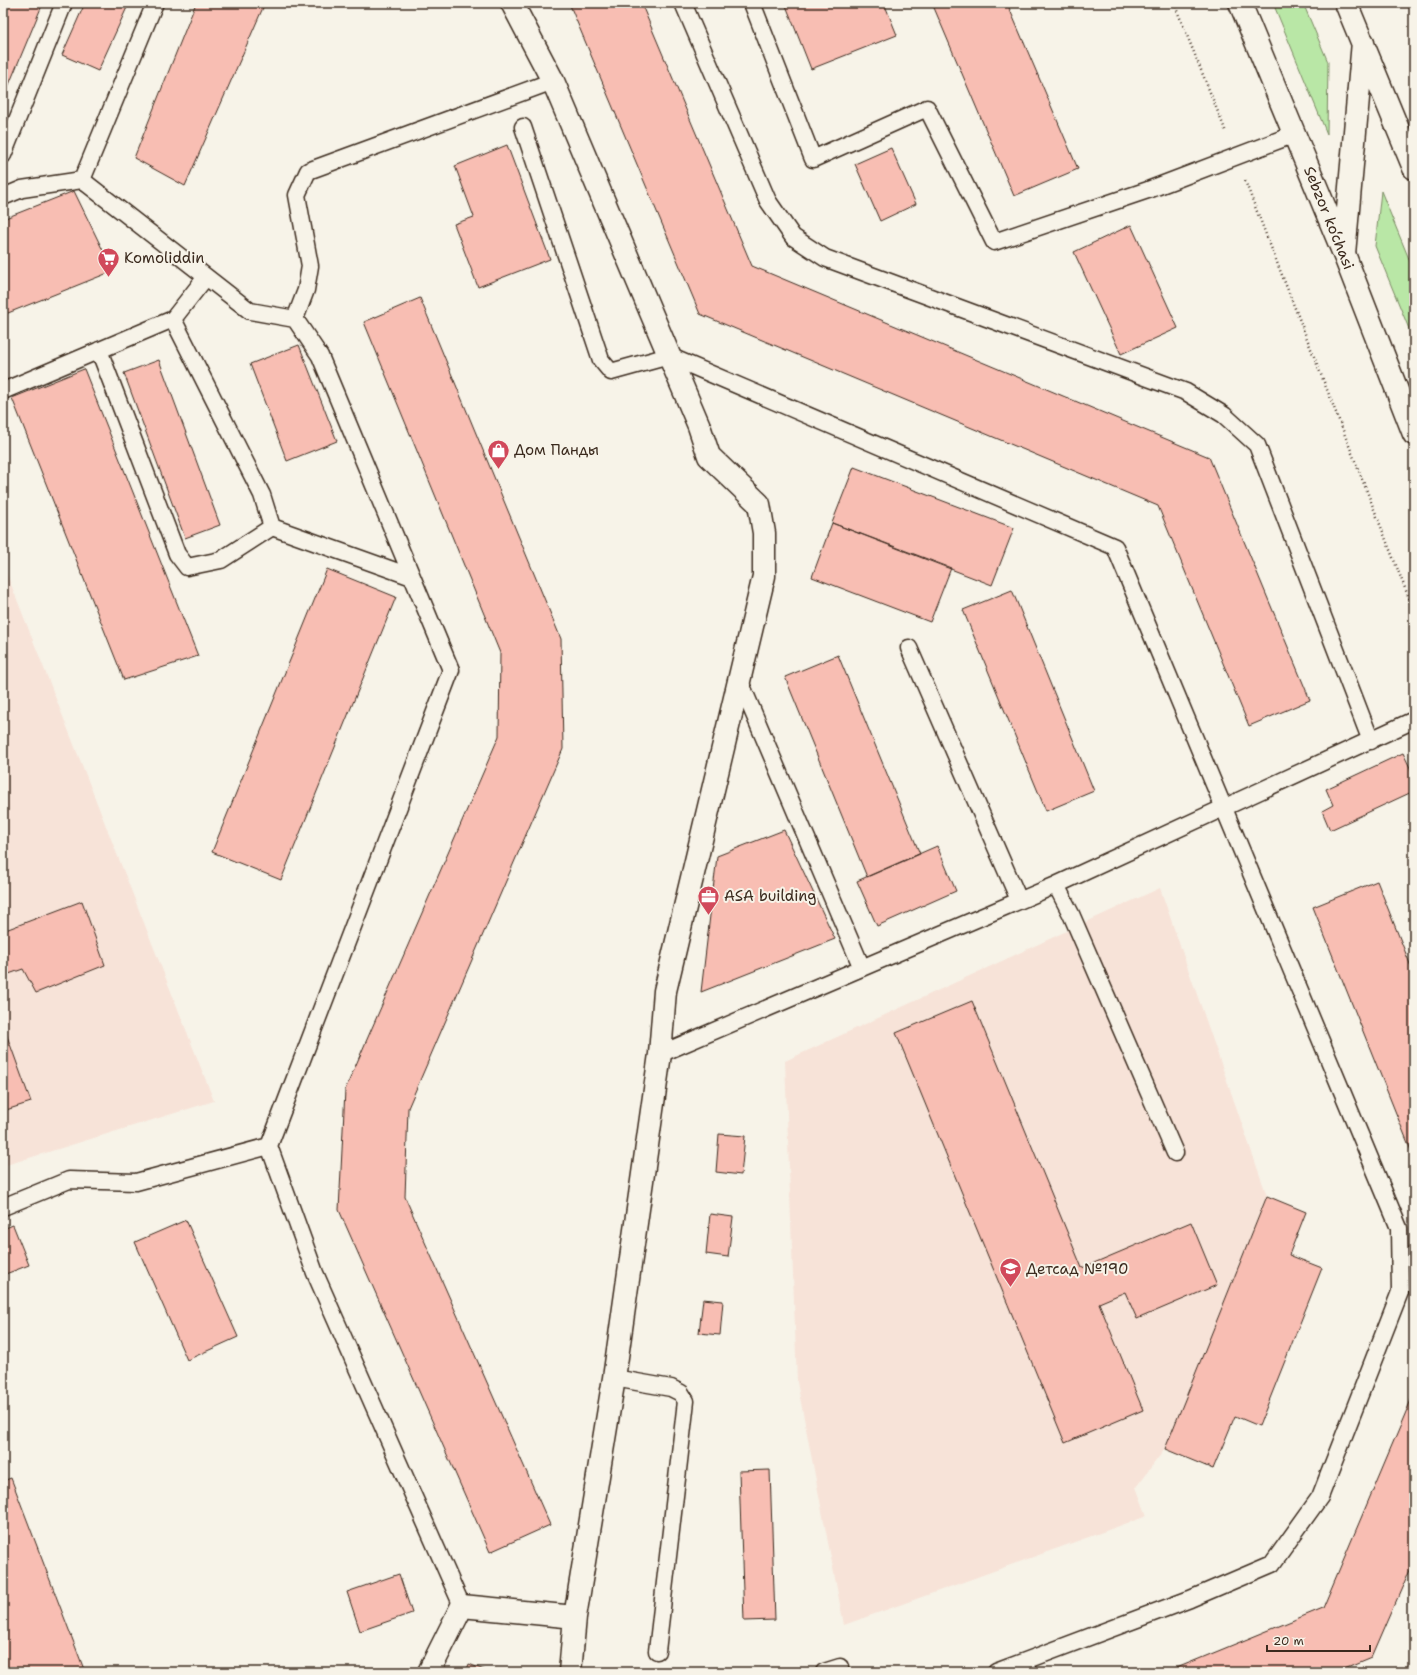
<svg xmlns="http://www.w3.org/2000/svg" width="1417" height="1675" viewBox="0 0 1417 1675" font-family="'Shantell Sans',sans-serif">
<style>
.built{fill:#f7e3d8}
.green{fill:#b9e7a6;stroke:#7a8862}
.building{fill:#f8beb3;stroke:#3b2a1e}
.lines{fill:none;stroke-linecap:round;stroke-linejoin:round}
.lane-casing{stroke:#3b2a1e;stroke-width:19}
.street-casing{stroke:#3b2a1e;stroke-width:25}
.secondary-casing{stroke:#3b2a1e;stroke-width:25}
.primary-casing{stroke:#3b2a1e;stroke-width:25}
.path{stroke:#3b2a1e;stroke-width:2.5;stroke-dasharray:1 3;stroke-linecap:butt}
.lane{stroke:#f7f3e8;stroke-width:16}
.street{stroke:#f7f3e8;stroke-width:22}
.secondary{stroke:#f7f3e8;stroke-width:22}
.primary{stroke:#f7f3e8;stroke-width:22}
.labels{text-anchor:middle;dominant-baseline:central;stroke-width:4;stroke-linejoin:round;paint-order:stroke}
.street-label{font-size:15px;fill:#3b2a1e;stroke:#f7f3e8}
.poi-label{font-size:15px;fill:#3b2a1e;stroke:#f7f3e8;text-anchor:start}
</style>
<rect width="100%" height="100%" fill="#f7f3e8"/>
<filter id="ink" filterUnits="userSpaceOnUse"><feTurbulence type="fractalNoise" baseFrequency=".025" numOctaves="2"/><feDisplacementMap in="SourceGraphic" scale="8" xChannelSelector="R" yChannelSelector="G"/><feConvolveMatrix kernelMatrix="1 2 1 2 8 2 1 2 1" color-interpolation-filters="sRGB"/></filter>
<g filter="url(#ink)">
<path class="built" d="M3,564L214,1101L3,1166Z
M1160,888L1267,1196L1165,1449L1136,1487L1147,1516L844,1625L797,1382L785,1061Z"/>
<path class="green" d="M1273,3H1303L1328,62L1327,134Z
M1381,191L1414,271V341L1375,246Z"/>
<path class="building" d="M3,3H43L3,99Z
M85,3H129L98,71L62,55Z
M196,3H265L185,186L134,158Z
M569,3H641L752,266L1209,457L1310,700L1249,726L1158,506L700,314Z
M785,3H884L897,35L811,69Z
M932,3H1007L1078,169L1014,196Z
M507,145L550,259L478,287L454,224L474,217L455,166Z
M891,148L916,204L880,221L855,164Z
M74,191L113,271L3,315V219Z
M1131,225L1178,328L1121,354L1074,252Z
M420,298L561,639L563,749L408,1108L405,1197L550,1525L490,1552L339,1210L345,1090L499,736L500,653L364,322Z
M299,345L337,441L287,461L250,364Z
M159,360L220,525L185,538L124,373Z
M84,369L198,656L124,680L12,398Z
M854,467L1014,528L992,585L832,523Z
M832,523L951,568L930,622L812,577Z
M327,569L396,597L281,880L212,852Z
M1012,590L1094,791L1046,811L963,610Z
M838,655L920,854L867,877L785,677Z
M1403,753L1414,776V791L1330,830L1322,811L1333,805L1326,789Z
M784,830L835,939L701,992L717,856Z
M937,846L956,891L877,926L857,881Z
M1377,881L1414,974V1158L1313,907Z
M82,901L105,965L36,993L23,969L3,976V931Z
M972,1001L1082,1268L1191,1222L1217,1285L1137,1319L1125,1292L1099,1303L1143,1410L1065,1443L896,1033Z
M3,1025L31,1102L3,1111Z
M719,1134L745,1136L741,1175L716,1172Z
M1267,1196L1306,1212L1289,1255L1322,1268L1259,1426L1235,1416L1213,1469L1165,1449Z
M710,1214L733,1217L728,1257L706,1254Z
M186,1220L238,1337L187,1360L135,1242Z
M13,1225L29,1265L3,1275V1229Z
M703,1299L723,1301L720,1335L699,1333Z
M1414,1393V1560L1372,1657L1336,1672H1167L1323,1608Z
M770,1470L775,1620L744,1621L739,1471Z
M11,1478L85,1672H7L3,1662V1481Z
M399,1574L412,1613L360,1631L347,1592Z
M469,1664L489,1672H466Z"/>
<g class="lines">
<defs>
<path id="lane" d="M683,3L768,201L793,237L825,258L1186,392L1224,415L1257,445L1371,741
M752,3L813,159L927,108L994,242L1148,190L1295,134
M523,127L601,360L611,372L669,356L1115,547L1399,1228L1400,1292L1320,1497L1272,1564L1190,1599L996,1672
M3,155L64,3
M82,180L155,3
M3,197L22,189L82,180L250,311L295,319L306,290L310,266L297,195L308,171L553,81
M173,319L262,495L272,527L412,577
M99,350L177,554L187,567L221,560L272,527
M3,391L173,319L206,277
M909,648L1019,900
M739,679L862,968
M1056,885L1071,914L1175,1153
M660,1054L1056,885L1414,720
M269,1146L451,670L320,356L295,319
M3,1207L69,1180L136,1182L269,1146L315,1273L462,1606
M614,1378L671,1388L681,1393L686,1401L657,1651
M824,1672L840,1667"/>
<path id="street" d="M512,3L553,81L699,426L709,456L759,504L764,533V576L665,991L660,1054L614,1378L575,1617L570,1672
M429,1672L462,1606L575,1617"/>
<path id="secondary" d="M1240,3L1344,254L1414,434"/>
<path id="primary" d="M1346,3L1414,168
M1344,254L1363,42"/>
</defs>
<use href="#lane" class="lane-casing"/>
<use href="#street" class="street-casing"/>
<use href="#secondary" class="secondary-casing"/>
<use href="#primary" class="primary-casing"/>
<path class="path" d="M1174,3L1226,132
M1245,181L1414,611"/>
<use href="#lane" class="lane"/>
<use href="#street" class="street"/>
<use href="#secondary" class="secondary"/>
<use href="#primary" class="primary"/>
</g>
</g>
<defs>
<symbol id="supermarket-pin" viewBox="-11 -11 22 30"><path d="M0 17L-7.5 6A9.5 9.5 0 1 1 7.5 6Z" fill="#d1495b" stroke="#f7f3e8"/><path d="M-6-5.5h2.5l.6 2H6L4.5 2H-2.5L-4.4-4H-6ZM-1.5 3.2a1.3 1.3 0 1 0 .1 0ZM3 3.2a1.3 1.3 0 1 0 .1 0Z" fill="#fff"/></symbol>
<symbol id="shop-pin" viewBox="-11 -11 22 30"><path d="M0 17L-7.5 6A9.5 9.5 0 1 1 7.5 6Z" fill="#d1495b" stroke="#f7f3e8"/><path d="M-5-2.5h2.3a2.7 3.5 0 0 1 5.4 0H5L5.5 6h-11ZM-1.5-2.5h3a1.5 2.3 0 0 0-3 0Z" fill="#fff"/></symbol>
<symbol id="office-pin" viewBox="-11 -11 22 30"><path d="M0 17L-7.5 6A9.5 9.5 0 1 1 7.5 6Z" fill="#d1495b" stroke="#f7f3e8"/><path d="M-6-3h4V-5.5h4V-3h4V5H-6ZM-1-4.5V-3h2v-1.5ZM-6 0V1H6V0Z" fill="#fff"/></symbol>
<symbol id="school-pin" viewBox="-11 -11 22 30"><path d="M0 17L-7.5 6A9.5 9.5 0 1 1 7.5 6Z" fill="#d1495b" stroke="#f7f3e8"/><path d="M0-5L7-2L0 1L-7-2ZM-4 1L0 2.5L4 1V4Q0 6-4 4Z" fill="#fff"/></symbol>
</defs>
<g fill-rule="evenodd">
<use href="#supermarket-pin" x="96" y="246" width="25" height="34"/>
<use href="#shop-pin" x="486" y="438" width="25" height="34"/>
<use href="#office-pin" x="696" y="884" width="25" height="34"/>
<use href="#school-pin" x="998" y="1256" width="25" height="34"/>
</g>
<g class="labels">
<g class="street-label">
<text transform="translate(1329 218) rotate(68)">Sebzor ko‘chasi</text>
</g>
<g class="poi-label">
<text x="124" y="258">Komoliddin</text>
<text x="514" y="450">Дом Панды</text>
<text x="724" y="896">ASA building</text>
<text x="1026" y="1269">Детсад №190</text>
</g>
</g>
<rect width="1417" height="1675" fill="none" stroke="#f7f3e8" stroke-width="16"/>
<rect x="8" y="8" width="1401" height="1659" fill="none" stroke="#3b2a1e" stroke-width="1.5" filter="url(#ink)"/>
<path d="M1267 1645v6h103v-6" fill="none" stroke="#3b2a1e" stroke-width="2"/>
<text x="1273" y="1645" font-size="12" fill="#3b2a1e" stroke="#f7f3e8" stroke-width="3" paint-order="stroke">20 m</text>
</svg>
